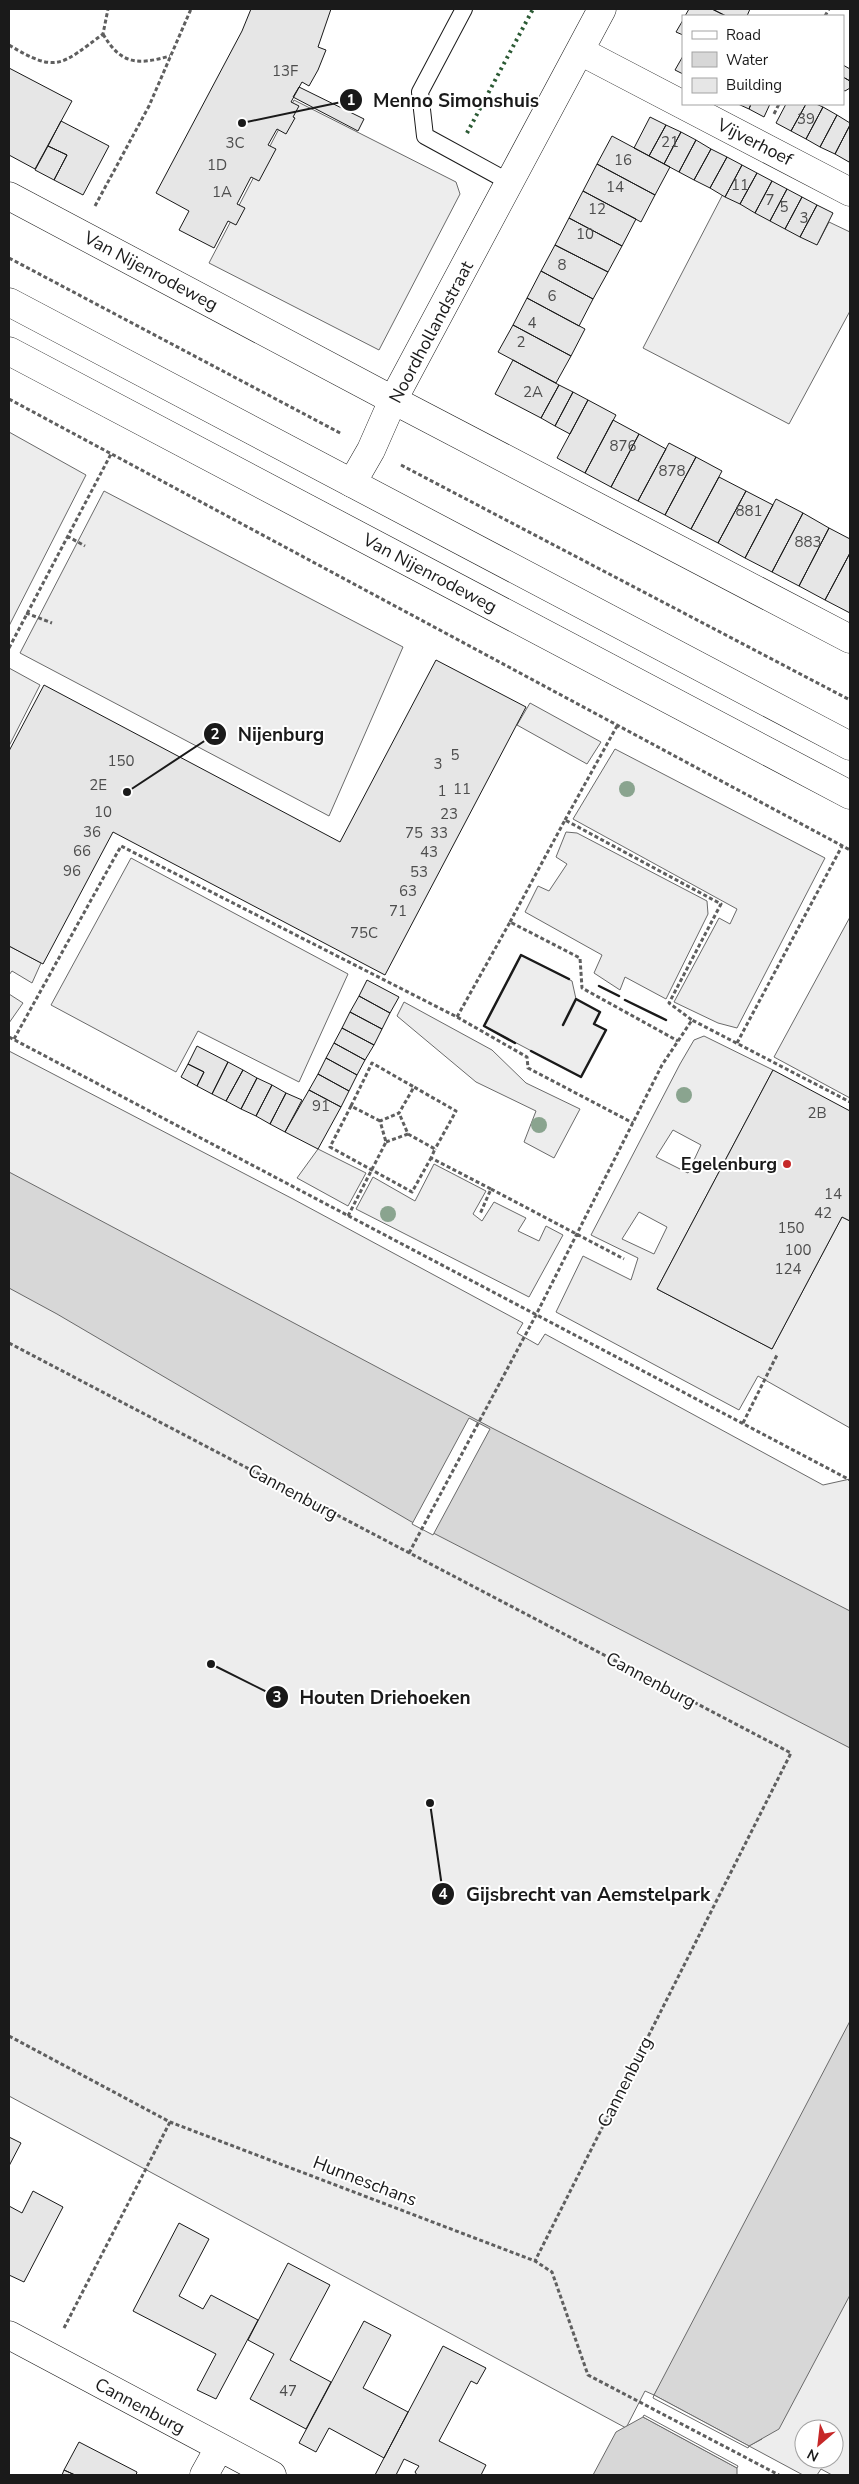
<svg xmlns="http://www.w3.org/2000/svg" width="859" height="2484" viewBox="0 0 859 2484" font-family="'Nunito Sans',sans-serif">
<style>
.built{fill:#ededed;stroke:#6a6a6a;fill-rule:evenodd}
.water{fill:#d7d7d7;stroke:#6a6a6a}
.pier{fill:#fff;stroke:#6a6a6a}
.building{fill:#e6e6e6;stroke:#1a1a1a}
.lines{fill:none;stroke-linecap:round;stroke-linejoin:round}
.service-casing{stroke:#1a1a1a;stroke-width:18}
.minor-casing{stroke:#1a1a1a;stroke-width:29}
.tertiary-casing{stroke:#1a1a1a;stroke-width:29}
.path{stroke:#5f5f5f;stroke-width:3;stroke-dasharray:4 2.5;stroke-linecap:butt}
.service{stroke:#fff;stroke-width:16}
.minor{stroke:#fff;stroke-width:28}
.tertiary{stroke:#fff;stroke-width:28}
.hedge{stroke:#2b5a34;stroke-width:4;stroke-dasharray:2.5 4;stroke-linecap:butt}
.wall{stroke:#1a1a1a;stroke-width:2.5}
.tree{fill:#8aa48f}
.poi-dot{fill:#c62828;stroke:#fff;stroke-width:2}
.labels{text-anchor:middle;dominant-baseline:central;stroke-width:4;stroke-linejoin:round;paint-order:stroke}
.number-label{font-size:15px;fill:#4d4d4d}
.street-label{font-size:18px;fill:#1a1a1a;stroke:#fff}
.poi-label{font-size:18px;font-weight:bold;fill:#1a1a1a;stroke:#fff;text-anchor:end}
.leader{fill:none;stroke:#1a1a1a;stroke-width:2}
.callout-dot{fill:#1a1a1a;stroke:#fff;stroke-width:2}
.mark-label{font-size:15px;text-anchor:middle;font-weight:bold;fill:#fff}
.callout-label{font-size:19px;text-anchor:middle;font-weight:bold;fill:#1a1a1a;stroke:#fff;stroke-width:4;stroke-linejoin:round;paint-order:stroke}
</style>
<rect width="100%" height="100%" fill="#fff"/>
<path class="built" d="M294,100L456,182L460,194L379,350L209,263Z
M723,194L818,243L829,222L850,232V311L789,424L643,348Z
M9,432L86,475L9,626Z
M104,491L403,647L329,816L20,653Z
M9,668L40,685L9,746Z
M530,703L601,742L587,764L517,725Z
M615,749L825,858L737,1028L718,1023L674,1002L719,918L730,924L737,909L573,819Z
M566,832L577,833L707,901L708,914L666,999L625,977L620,990L594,973L602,955L525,912L538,886L549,891L567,864L556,857Z
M131,858L348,974L299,1082L198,1031L176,1072L51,1005Z
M850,917V1098L774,1057Z
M9,946L41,963L32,983L12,971L9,975Z
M521,955L572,981L576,999L600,1012L594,1024L606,1030L581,1077L484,1026Z
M9,994L23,1003L9,1023Z
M404,1002L492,1050L526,1083L580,1109L554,1158L524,1142L536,1111L476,1082L397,1016Z
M704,1036L773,1070L657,1289L772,1349L842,1217L850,1221V1428L758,1376L739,1410L556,1312L583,1256L631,1280L638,1258L591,1235L680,1064L694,1040ZM673,1130L701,1145L688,1173L656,1157ZM639,1212L667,1227L654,1254L622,1239Z
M9,1051L293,1199L523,1323L517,1333L538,1345L545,1334L823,1485L850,1479V2475H832L821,2469L817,2475H803L749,2446L762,2439L660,2385L654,2395L645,2391L626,2428L9,2096ZM804,2429H834V2459H804Z
M318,1149L366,1173L348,1206L297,1178Z
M434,1164L486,1191L473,1214L482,1221L494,1202L526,1218L518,1231L539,1241L546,1226L563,1235L529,1297L356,1209L373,1177L415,1201Z"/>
<path class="water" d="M9,1172L492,1428L850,1611V1748L410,1521L57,1314L9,1288Z
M850,2021V2295L779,2429L749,2446L654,2395Z
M643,2417L737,2468V2475H593L616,2432Z"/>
<path class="pier" d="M469,1418L490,1429L433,1535L412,1524Z
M654,2395L749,2446L748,2448L653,2398Z
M644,2415L738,2466L737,2468L643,2417Z"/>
<path class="building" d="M251,9H331L318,47L326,50L318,70L309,86L302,82L291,102L299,106L293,117L295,118L286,134L277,129L268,145L276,149L259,181L251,177L237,204L245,208L236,225L228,221L214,248L179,230L189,211L156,193L242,31Z
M689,9H712L726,16H685Z
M712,9H750L747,16H726Z
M683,20V35L676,32Z
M683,56V74L675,70Z
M843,65L850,69V81L843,77Z
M9,68L72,101L35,169L9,155Z
M843,77L850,81V88L845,91L843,90Z
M299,87L364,119L358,131L293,97Z
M738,104H751L749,109Z
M751,104H770L764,117L749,109Z
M786,104H806L791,131L776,123Z
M806,104H816L823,107L806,139L791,131Z
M823,107L837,115L820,147L806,139Z
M837,115L850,123V125L835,154L820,147Z
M650,117L666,125L649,156L634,148Z
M61,121L109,146L83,195L54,180L67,155L48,146Z
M666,125L681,132L664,164L649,156Z
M850,125V160L849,162L835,154Z
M681,132L696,140L679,172L664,164Z
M612,136L670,167L655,195L597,164Z
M696,140L711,149L694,180L679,172Z
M48,146L67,155L54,180L35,170Z
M711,149L727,157L710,188L694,180Z
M727,157L742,165L725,197L710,188Z
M597,164L655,195L641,222L583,191Z
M742,165L757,173L740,204L725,197Z
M757,173L772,181L755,213L740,204Z
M772,181L787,189L770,221L755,213Z
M787,189L802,197L785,229L770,221Z
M583,191L636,219L622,246L569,218Z
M802,197L817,205L800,237L785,229Z
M817,205L833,213L817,245L800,237Z
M569,218L622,246L608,272L555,245Z
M555,245L608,272L593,299L541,271Z
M541,271L593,299L579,326L527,298Z
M527,298L585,329L571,356L513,325Z
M513,325L571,356L556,383L498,352Z
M513,360L559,385L541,418L495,394Z
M559,385L573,392L555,426L541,418Z
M573,392L588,400L570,434L555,426Z
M588,400L616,415L585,473L557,458Z
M613,420L639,434L611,487L585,473Z
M639,434L666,449L638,501L611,487Z
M669,443L696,457L665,515L638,501Z
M696,457L722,471L691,529L665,515Z
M719,477L746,491L718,543L691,529Z
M746,491L773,505L745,558L718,543Z
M776,499L803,513L772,572L745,558Z
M803,513L829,528L799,586L772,572Z
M829,528L850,539V553L825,600L799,586Z
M850,553V613L825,600Z
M436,660L526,707L385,975L113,832L43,964L9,946V751L44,685L340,842Z
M367,980L399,997L390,1013L359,996Z
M359,996L390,1013L382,1029L350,1012Z
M350,1012L382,1029L374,1045L342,1028Z
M342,1028L374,1045L365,1060L334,1043Z
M334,1043L365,1060L357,1075L326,1058Z
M197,1046L228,1062L212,1094L197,1086L204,1072L188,1064Z
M326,1058L357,1075L349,1091L318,1074Z
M228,1062L243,1070L226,1101L212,1094Z
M188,1064L204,1072L197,1086L181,1077Z
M243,1070L257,1078L241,1109L226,1101Z
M773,1070L850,1111V1221L842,1217L772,1349L657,1289Z
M318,1074L349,1091L341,1107L309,1090Z
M257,1078L272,1085L256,1116L241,1109Z
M272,1085L286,1093L270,1124L256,1116Z
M309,1090L341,1107L318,1149L285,1132Z
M286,1093L302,1100L285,1132L270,1124Z
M9,2137L21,2143L9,2166Z
M33,2191L63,2207L24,2282L9,2275V2206L22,2213Z
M179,2223L209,2239L179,2296L203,2309L211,2295L258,2320L216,2399L197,2390L216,2354L133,2311Z
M288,2263L330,2285L290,2360L331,2382L306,2429L250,2399L274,2354L248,2340Z
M364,2321L391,2335L363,2388L408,2412L384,2458L329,2428L316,2452L299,2443Z
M443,2346L486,2368L477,2384L471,2381L439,2441L486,2465L481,2475H417L415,2472L419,2466L404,2459L396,2475H375Z
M79,2442L137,2472L136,2475H75L64,2470Z
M64,2470L75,2475H62Z"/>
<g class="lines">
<defs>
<path id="service" d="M464,9L420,92L425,136L511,183"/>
<path id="minor" d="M580,51L850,192
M9,196L393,400L850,639
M352,483L371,450L393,400L602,9
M9,2335L272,2475
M204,2475L219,2448"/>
<path id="tertiary" d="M9,302L850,746
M9,351L850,795"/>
</defs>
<use href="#service" class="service-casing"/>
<use href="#minor" class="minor-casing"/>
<use href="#tertiary" class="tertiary-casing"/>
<path class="path" d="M825,16L829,9
M103,34C121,65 138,65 170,56
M9,45C57,74 61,65 103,34L108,9
M774,114L779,104
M95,206L149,106L191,9
M9,258L342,434
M9,399L850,850
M401,465L850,700
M67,536L85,546
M26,613L52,623
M9,648L111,454
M565,820L617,726
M510,922L565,820L721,904L669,1003L692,1020
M457,1017L510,922L580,958L582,988L678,1041
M9,1037L850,1480
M14,1039L121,846L457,1017L527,1057L528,1068L633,1123
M737,1043L842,846
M351,1106L372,1063L414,1087
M380,1121L351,1106L330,1147L412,1192L431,1158
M408,1134L435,1149L431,1158L491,1189L480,1214
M386,1142L408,1134L399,1113
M491,1189L624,1259
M348,1216L386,1142L380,1121L399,1113L414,1087L456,1111L435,1149
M9,1343L791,1753L535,2261
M743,1423L777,1355
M409,1553L536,1315L662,1065L692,1020L850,1102
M9,2036L170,2122L535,2261L552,2272L588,2375L779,2475
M64,2328L170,2122"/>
<use href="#service" class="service"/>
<use href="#minor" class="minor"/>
<use href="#tertiary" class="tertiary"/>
<path class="hedge" d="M467,133L533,9"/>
<path class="wall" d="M599,986L619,996
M625,1000L666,1020
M515,1043L484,1026L521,955L569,979
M531,1051L581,1077L606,1030L594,1024L600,1012L576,999L563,1025"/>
</g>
<g class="tree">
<circle cx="627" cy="789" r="8"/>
<circle cx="684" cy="1095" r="8"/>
<circle cx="539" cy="1125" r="8"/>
<circle cx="388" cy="1214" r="8"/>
</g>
<circle class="poi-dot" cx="787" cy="1164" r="5"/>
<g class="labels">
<g class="number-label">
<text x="285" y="71">13F</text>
<text x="806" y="119">39</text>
<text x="670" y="142">21</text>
<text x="235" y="143">3C</text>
<text x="623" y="160">16</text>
<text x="217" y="165">1D</text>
<text x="740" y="185">11</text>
<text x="615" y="187">14</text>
<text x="222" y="192">1A</text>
<text x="770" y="200">7</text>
<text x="784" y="207">5</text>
<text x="597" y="209">12</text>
<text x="804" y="218">3</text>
<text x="585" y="234">10</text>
<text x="562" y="265">8</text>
<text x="552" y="296">6</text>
<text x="532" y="323">4</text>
<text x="521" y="342">2</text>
<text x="533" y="392">2A</text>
<text x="623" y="446">876</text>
<text x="672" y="471">878</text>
<text x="749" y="511">881</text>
<text x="808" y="542">883</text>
<text x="455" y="755">5</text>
<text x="121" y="761">150</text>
<text x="438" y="764">3</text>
<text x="98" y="785">2E</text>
<text x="462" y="789">11</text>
<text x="442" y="791">1</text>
<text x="103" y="812">10</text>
<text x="449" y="814">23</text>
<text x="92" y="832">36</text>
<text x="414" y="833">75</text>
<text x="439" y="833">33</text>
<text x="82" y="851">66</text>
<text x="429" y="852">43</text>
<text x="72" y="871">96</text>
<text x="419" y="872">53</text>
<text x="408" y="891">63</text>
<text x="398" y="911">71</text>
<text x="364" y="933">75C</text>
<text x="321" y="1106">91</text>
<text x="817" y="1113">2B</text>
<text x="833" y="1194">14</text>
<text x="823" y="1213">42</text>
<text x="791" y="1228">150</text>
<text x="798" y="1250">100</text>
<text x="788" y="1269">124</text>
<text x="288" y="2391">47</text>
</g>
<g class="street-label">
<text transform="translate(755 142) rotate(27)">Vijverhoef</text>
<text transform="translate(151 271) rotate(28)">Van Nijenrodeweg</text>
<text transform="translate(431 332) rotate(-62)">Noordhollandstraat</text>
<text transform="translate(430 573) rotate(28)">Van Nijenrodeweg</text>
<text transform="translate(293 1492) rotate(28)">Cannenburg</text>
<text transform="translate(651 1680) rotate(28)">Cannenburg</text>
<text transform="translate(625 2082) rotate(-63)">Cannenburg</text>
<text transform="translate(365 2181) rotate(21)">Hunneschans</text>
<text transform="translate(140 2406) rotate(28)">Cannenburg</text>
</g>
<g class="poi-label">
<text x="777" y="1164">Egelenburg</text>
</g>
</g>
<path class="leader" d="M242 123L351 100M127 792L215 734M211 1664L277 1697M430 1803L443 1894"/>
<g class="callout-dot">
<circle cx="242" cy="123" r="5"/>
<circle cx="127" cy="792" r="5"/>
<circle cx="211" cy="1664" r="5"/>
<circle cx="430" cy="1803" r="5"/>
<circle cx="351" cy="100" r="12"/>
<circle cx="215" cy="734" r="12"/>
<circle cx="277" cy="1697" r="12"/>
<circle cx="443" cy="1894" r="12"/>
</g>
<g class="mark-label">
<text x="351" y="105">1</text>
<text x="215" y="739">2</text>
<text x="277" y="1702">3</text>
<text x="443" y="1899">4</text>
</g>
<g class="callout-label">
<text x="456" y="107">Menno Simonshuis</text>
<text x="281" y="741">Nijenburg</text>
<text x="385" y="1704">Houten Driehoeken</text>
<text x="588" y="1901">Gijsbrecht van Aemstelpark</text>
</g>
<rect width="859" height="2484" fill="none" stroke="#1a1a1a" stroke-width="20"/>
<rect x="682" y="15" width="162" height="90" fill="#ffffff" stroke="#a3a3a3"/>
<rect x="692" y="31" width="25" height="8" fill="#ffffff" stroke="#a3a3a3"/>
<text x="726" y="40" font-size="15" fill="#1a1a1a">Road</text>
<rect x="692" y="52" width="25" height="15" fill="#d7d7d7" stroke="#a3a3a3"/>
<text x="726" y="65" font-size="15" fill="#1a1a1a">Water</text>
<rect x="692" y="78" width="25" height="15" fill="#e6e6e6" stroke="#a3a3a3"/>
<text x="726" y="90" font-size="15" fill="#1a1a1a">Building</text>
<g transform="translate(819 2444) rotate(208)"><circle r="24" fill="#ffffff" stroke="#a3a3a3"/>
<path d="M0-4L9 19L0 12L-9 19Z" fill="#c62828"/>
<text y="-8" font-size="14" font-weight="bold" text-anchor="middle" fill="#1a1a1a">N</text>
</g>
</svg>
